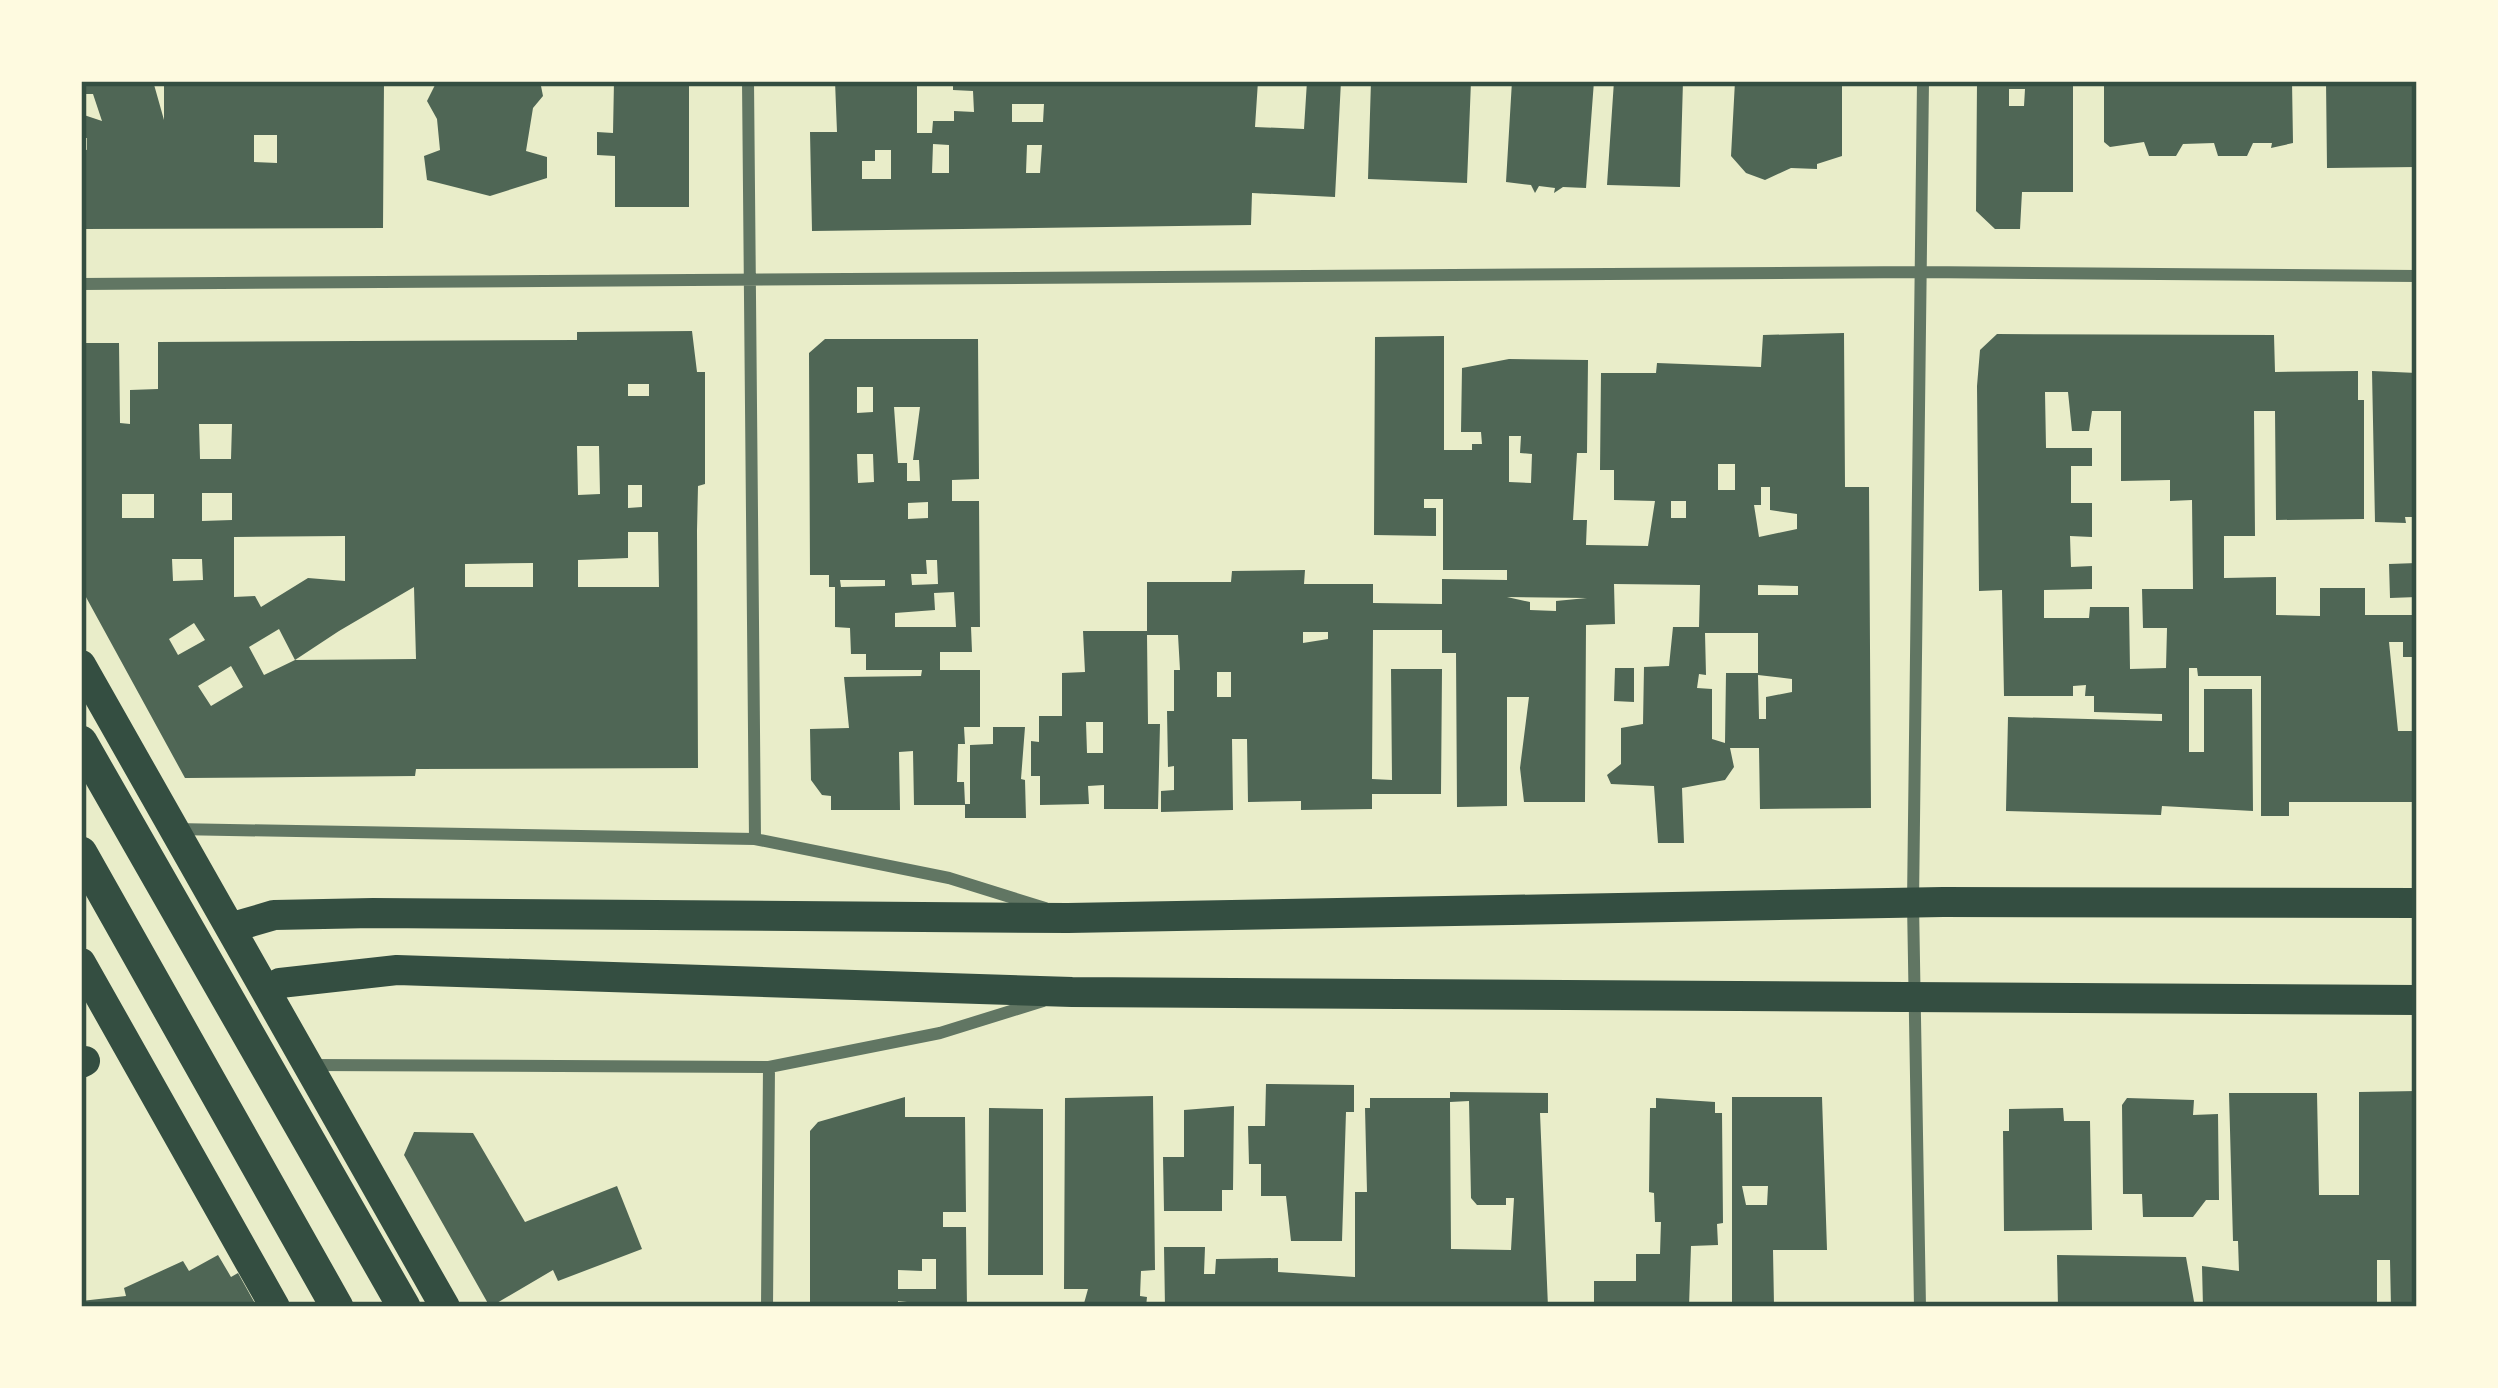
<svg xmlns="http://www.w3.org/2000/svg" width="2498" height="1388" viewBox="0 0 2498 1388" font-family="Helvetica,sans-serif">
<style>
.building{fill:#4f6655;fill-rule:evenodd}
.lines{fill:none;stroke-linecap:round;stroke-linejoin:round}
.minor{stroke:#617663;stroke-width:12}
.primary{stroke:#344e41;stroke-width:30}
.trunk{stroke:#344e41;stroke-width:33}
.neatline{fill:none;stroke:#344e41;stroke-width:4.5}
</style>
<rect width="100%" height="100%" fill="#e9edc9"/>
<path class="building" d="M81,81H153L164,120V81H384L383,228L81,229V149L87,150V138H81V114L102,121L93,94H81ZM254,135H277V163L254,162Z
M437,81H540L543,96L533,108L526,151L547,157V178L490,196L427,180L424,156L440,150L437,119L427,101Z
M614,81H689V207H615V156L597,155V132L613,133Z
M835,81H917V133H932L933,121H954V111L974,112L973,91L953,90V81H1258L1255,127L1304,129L1307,81H1341L1335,197L1252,193L1251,225L812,231L810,132H837ZM1012,104H1044L1043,122H1012ZM933,144L949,145V173H932ZM1027,145H1042L1040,173H1026ZM875,150H891V179H862V161H875Z
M1371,81H1471L1467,183L1368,179Z
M1512,81H1594L1586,188L1563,187L1554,193L1555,188L1539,186L1535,193L1531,185L1506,182Z
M1614,81H1683L1680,187L1607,185Z
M1735,81H1842V156L1817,164V169L1791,168L1765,180L1746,173L1731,156Z
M2073,81V192H2022L2020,229H1995L1976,211L1977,82ZM2009,89H2025L2024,106H2009Z
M2104,81H2292L2293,143L2271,148L2272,143H2253L2247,156H2218L2214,143L2183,144L2176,156H2149L2144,142L2110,147L2104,142Z
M2326,81H2417V167L2327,168Z
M692,331L697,372H705V484L698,486L697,531L698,768L416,769L415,776L185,778L81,588V343H119L120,423L130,424V390L158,389V342L577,340V332ZM628,384H649V396H628ZM199,424H232L231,459H200ZM577,446H599L600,494L578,495ZM628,485H642V507L628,508ZM202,493H232V520L202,521ZM122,494H154V518H122ZM628,532H658L659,587H578V560L628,558ZM345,536V581L308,578L261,607L255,596L234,597V537ZM172,559H202L203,580L173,581ZM533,563V587H465V564ZM414,587L416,659L295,660L339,631ZM194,623L205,640L178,655L169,639ZM279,629L295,660L264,675L249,647ZM231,666L243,687L211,706L198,686Z
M1844,333L1845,487H1869L1871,808L1760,809L1759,748H1730L1734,767L1725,780L1682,788L1684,843H1658L1654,786L1611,784L1607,775L1621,764V728L1643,724L1644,667L1669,666L1673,627H1699L1700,585L1614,584L1615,624L1586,625L1585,802H1524L1520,768L1529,697H1507V806L1457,807L1456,653H1442V630H1373L1372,779L1392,780L1391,669H1442L1441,794H1372V809L1301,810V801L1248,802L1247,739H1232L1233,810L1161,812V791L1174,790V766L1168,767L1167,711H1174V670H1180L1178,635H1147L1148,724H1160L1158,809H1104V785L1088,786L1089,804L1040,805V776H1031V741L1039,742V716H1062V673L1085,672L1083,631H1147V582H1231L1232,571L1305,570L1304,584H1373V603L1442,604V579L1507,580V570H1443V499H1424V508H1436V536L1374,535L1375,337L1444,336V450H1472V444H1482L1481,432H1461L1462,368L1509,359L1588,360L1587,453H1577L1573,520H1587L1586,545L1648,546L1655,501L1614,500V470H1600L1601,373H1656L1657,363L1761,367L1763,335ZM1509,436H1521L1520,453L1532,454L1531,483L1509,482ZM1718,464H1735V490H1718ZM1761,487H1770V510L1797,514V529L1759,537L1754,505H1761ZM1671,501H1686V518H1671ZM1758,585L1798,586V595H1758ZM1507,597L1587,598L1556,601V611L1530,610V602ZM1303,632H1328V639L1303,643ZM1705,633H1758V673H1726L1725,743L1712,739V689L1697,688L1699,674L1706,675ZM1217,672H1231V697H1217ZM1758,675L1792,679V692L1766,697V719H1759ZM1086,722H1103V753H1087Z
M1997,334L2274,335L2275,372L2358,371V400H2364V519L2276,520L2275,411H2254L2255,536H2224V578L2276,577V615L2320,616V588H2365V615H2417V657H2403V642H2389L2398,731H2417V802H2289V816H2261V676H2198L2197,668H2189V752H2204V689H2252L2253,811L2162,806L2161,815L2006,811L2008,717L2162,721V714L2094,712V696H2085L2086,685L2073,686V696H2004L2002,590L1979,591L1977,386L1980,350ZM2045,392H2068L2072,431H2089L2092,411H2121V481L2170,480V501L2192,500L2193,589H2142L2143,628H2167L2166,668L2130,669L2129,607H2090L2089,618H2044V590L2092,589V566L2071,567L2070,536L2092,537V503H2071V466H2092V448H2046Z
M825,339H978L979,479L952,480V501H979L980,627H971L972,652H940V670H980V727H964L965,744H958L957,782H964L965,804H970V745L993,744V727H1025L1021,779L1025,780L1026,818H965V805H914L913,751L899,752L900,810H831V796L822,795L811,780L810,729L849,728L844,677L921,676L922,670H866V654H851L850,628L835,627V587H829V575H810L809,353ZM857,387H873V412L857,413ZM894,407H920L913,460H919L920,481H907V463H898ZM857,454H873L874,482L858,483ZM928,502V518L908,519V503ZM926,560H937L938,584L912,585L911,574H927ZM840,580H885V586L841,587ZM954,592L956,627H895V613L935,610L934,593Z
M2372,371L2417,373V517H2405L2406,523L2375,522Z
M2417,563V597L2390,598L2389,564Z
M1615,668H1634V702L1614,701Z
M1266,1084L1354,1085V1112H1346L1342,1241H1291L1286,1196H1261V1164H1249L1248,1126H1265Z
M2417,1091L2414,1307H2391L2390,1260H2377V1307H2203L2202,1266L2239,1271L2238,1241H2233L2229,1093H2317L2319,1195H2359V1092Z
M1450,1092L1548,1093V1113H1540L1548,1307H1165L1164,1247H1205L1204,1274H1215L1216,1259L1278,1258V1272L1355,1277V1192H1367L1365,1108H1370V1098H1450ZM1469,1101L1471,1198L1477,1205H1506V1198H1514L1511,1250L1451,1249L1450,1102Z
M1153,1096L1155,1270L1141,1271L1140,1296L1147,1297L1146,1307H1083L1088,1289H1064L1065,1098Z
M905,1097V1117H965L966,1212H943V1227H966L967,1307H907V1302L898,1301V1307H810V1131L818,1122ZM922,1259H936V1289H898V1270L922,1271Z
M1732,1097H1822L1827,1250H1773L1774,1305L1732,1307ZM1742,1186H1768L1767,1205H1746Z
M1656,1098L1715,1102V1113H1722L1723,1223L1717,1224L1718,1245L1691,1246L1689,1307H1594V1281H1636V1254H1660L1661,1222H1655L1654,1193L1649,1192L1650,1108H1656Z
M2127,1098L2194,1100L2193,1115L2218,1114L2219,1200H2206L2193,1217H2143L2142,1194H2123L2122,1105Z
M1234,1106L1233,1190H1222V1211H1164L1163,1157H1184V1110Z
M989,1108L1043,1109V1275H988Z
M2063,1108L2064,1121H2090L2092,1230L2004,1231L2003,1131H2009V1109Z
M414,1132L473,1133L525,1222L617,1186L642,1249L558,1281L553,1270L490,1307L404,1155Z
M218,1255L231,1277L238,1273L257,1307H81V1301L126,1296L124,1288L183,1261L189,1271Z
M2057,1255L2186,1257L2195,1307H2058Z"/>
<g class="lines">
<path class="minor" d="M748,81L755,839
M81,284L1919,272L2417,276
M175,829L755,839L949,878L1045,908
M310,1065L769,1067L940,1033L1043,1001
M767,1307L769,1067
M1920,1307L1913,903L1923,81"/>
<path class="primary" d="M81,665L445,1307
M240,925L274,915L373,913L1068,918L1943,902L2417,903
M81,963L275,1307
M280,983L397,970L1072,992L2417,1000
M81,1063L85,1061"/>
<path class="trunk" d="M81,742L404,1307
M81,853L337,1307"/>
</g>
<rect width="2498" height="1388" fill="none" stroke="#fefae0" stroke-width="168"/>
<rect x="84" y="84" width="2330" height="1220" class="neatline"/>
</svg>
